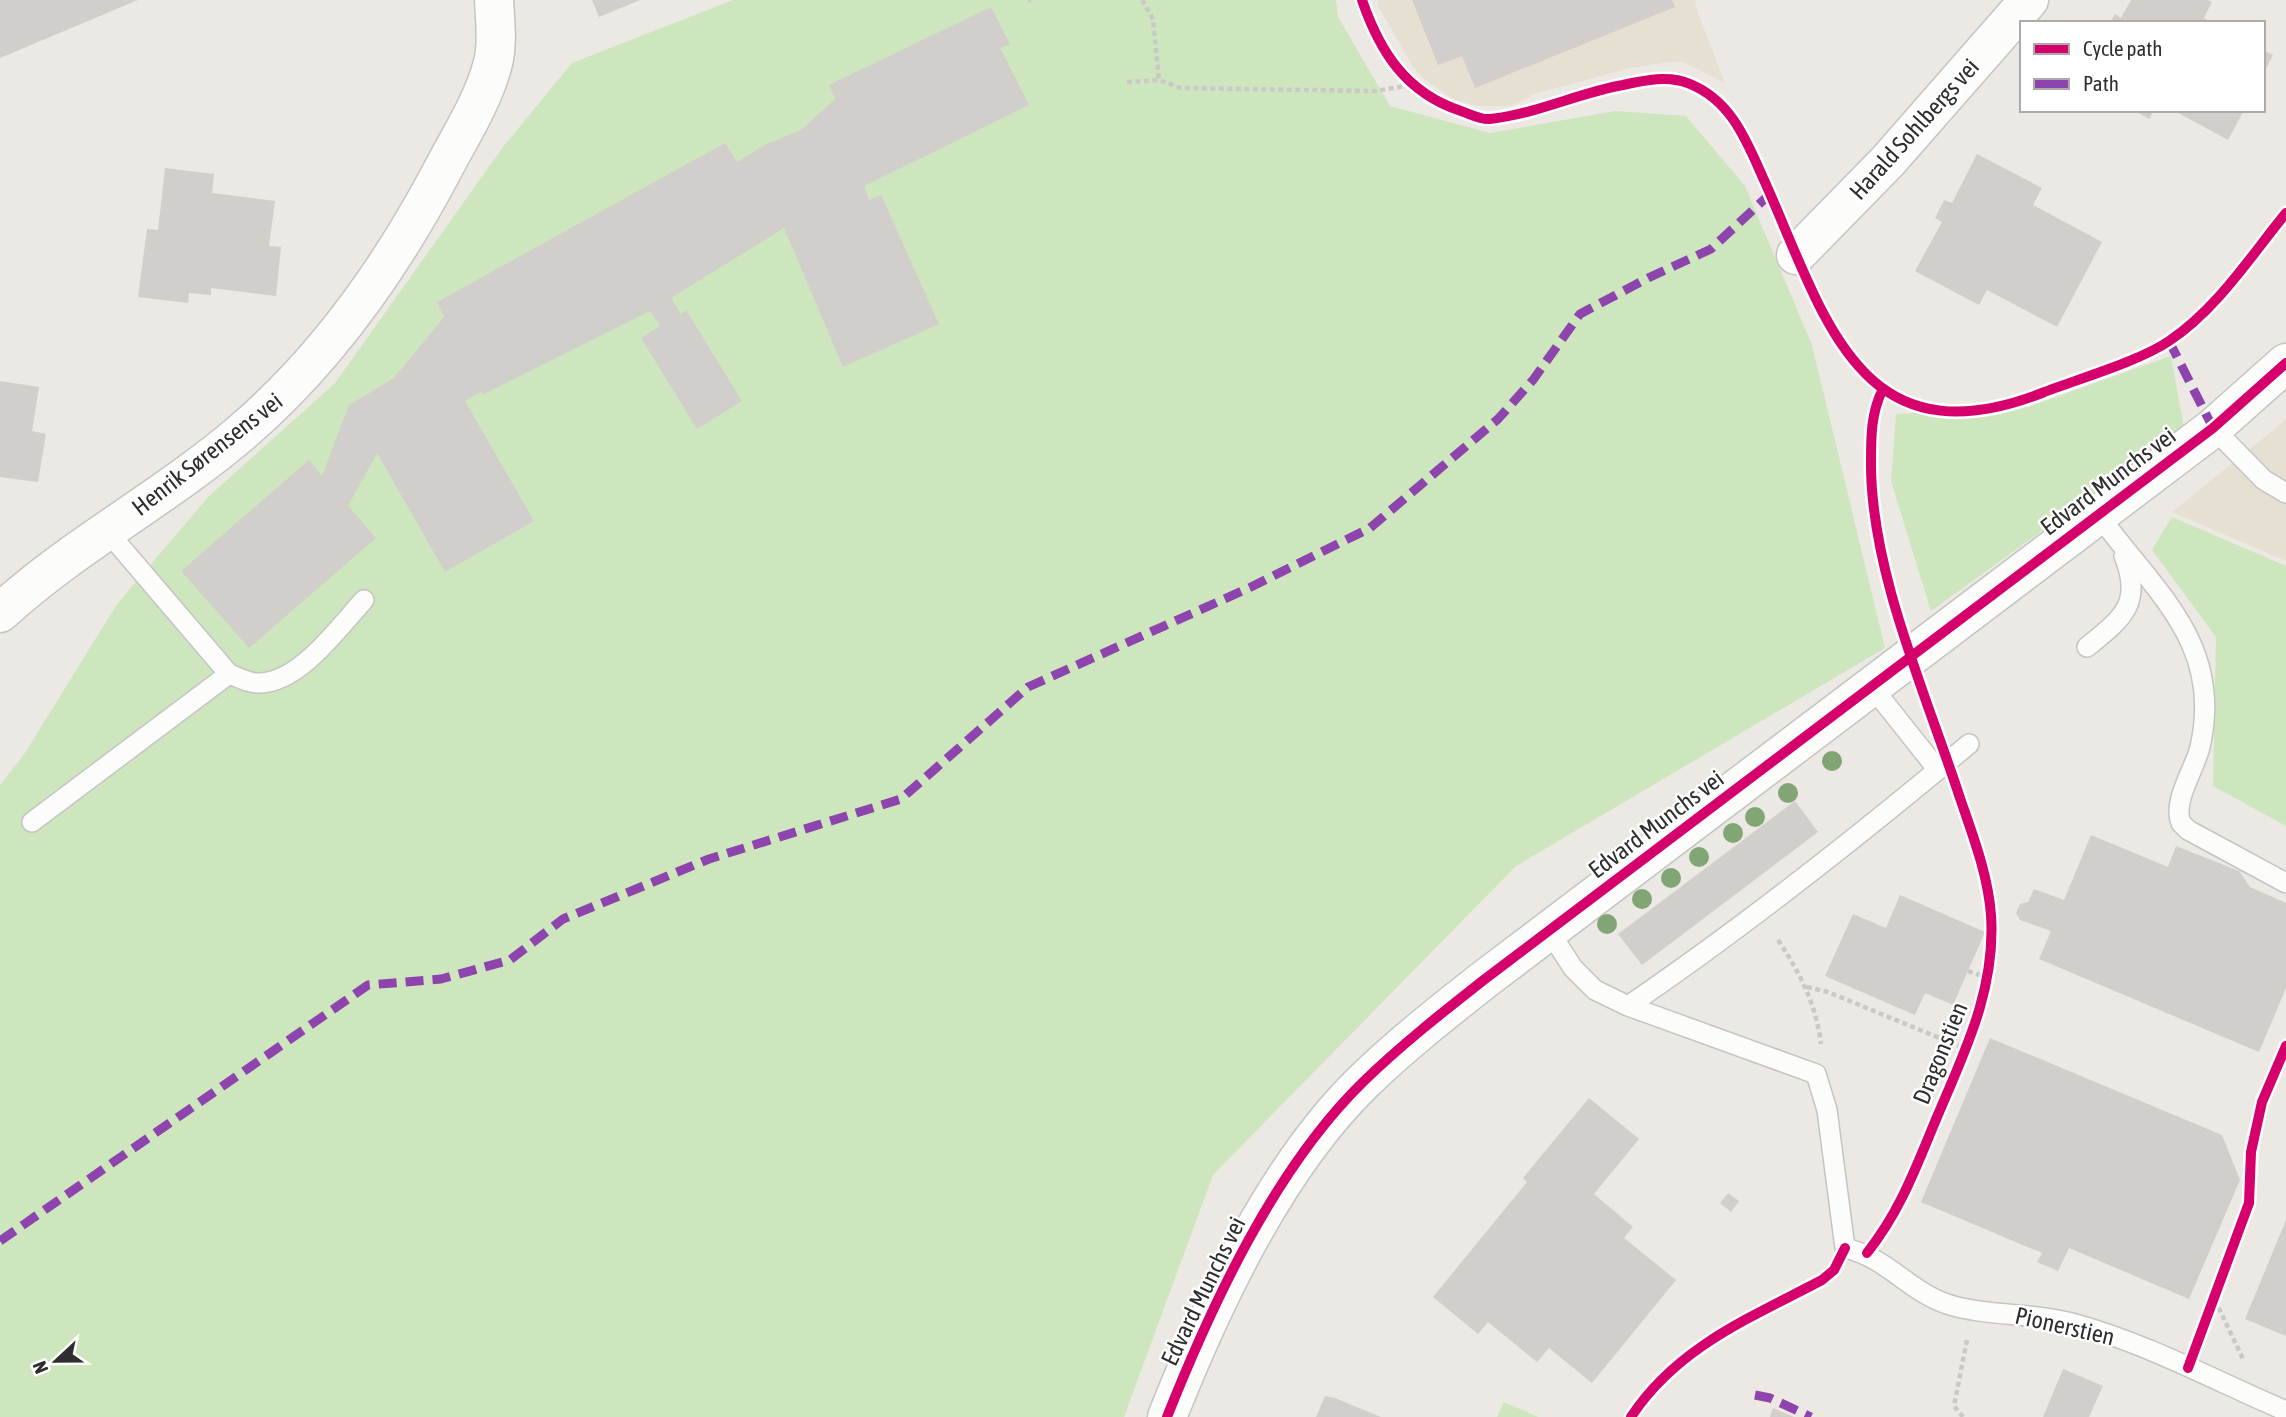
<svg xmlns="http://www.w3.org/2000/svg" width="2286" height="1417" viewBox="0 0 2286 1417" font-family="'Asap Condensed',sans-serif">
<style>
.education{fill:#e6e0d3}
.green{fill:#cee6be}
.building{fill:#d1cecb}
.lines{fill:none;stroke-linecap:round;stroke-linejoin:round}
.lane-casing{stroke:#c5c4c5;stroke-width:22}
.street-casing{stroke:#c5c4c5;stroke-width:41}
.path{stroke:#c9c9c8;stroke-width:4.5;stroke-dasharray:5 3.5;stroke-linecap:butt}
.lane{stroke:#fcfcfb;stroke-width:19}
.street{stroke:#fcfcfb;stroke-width:38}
.quiet{stroke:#8e44ad;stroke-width:9;stroke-dasharray:18 9;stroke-linecap:butt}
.cycleway-casing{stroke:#fff;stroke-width:15}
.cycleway{stroke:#d6006c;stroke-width:10}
.tree{fill:#82a575}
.labels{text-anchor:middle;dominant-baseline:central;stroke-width:5;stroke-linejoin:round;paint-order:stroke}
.street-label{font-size:24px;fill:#2e2e2e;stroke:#fff}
</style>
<rect width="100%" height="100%" fill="#ece8e4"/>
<path class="education" d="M1378,0H1697L1695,5L1725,83L1683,62H1669L1630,68L1534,94L1512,106H1477L1453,99L1424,79L1413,67L1378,6Z
M2286,419V561L2172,512L2271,432Z"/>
<path class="green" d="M733,0H1336L1338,17L1390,106L1490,133L1615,111L1686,116L1745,186L1812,345L1885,648L1516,866L1213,1175L1124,1417H0V785L25,753L117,604L209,496L335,383L503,147L572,63Z
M2171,356L2184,428L1931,611L1891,481L1896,414L2028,407Z
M2172,517L2286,566V826L2213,786L2216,637L2152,550Z
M1504,1402L1538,1417H1497Z"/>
<path class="building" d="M0,0H138L0,58Z
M592,0H640L599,17Z
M1412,0H1672L1675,7L1475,88L1462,56L1438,65Z
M2131,0H2208L2212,2L2204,18L2213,23H2110L2115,14L2121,18Z
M991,7L1010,44L1000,48L1029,105L864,186L869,200L881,195L939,324L843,367L784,228L671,298L681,314L686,310L742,401L697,429L641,338L660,326L650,311L482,395L481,392L465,401L534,521L445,572L377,453L348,506L376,538L249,648L181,571L309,460L322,476L349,405L394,378L444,317L437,302L725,143L737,162L765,145L801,130L835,99L829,85Z
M2263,50L2273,55L2263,74Z
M2134,110H2154L2149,119Z
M2173,110H2244L2228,140Z
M1977,154L2042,188L2033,205L2102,242L2057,327L1987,290L1979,305L1915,271L1942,222L1935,218L1944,200L1952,203Z
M165,168L214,174L212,193L275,201L269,246L281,247L276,296L211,288V295L189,293L188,303L138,297L147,229L158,230Z
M0,381L39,387L32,431L46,434L38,482L0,477Z
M1795,801L1818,832L1642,965L1618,934Z
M2091,835L2168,867L2176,846L2239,871L2250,887L2286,903V988L2259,1052L2039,959L2051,931L2020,920L2016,913L2020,904L2028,902L2034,889L2064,900Z
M1900,895L1985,932L1953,1005L1925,993L1915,1015L1825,976L1853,914L1886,928Z
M1990,1038L2222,1135L2240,1180L2189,1299L2069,1248L2058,1271L2037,1262L2042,1253L1921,1202Z
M1589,1098L1639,1139L1594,1194L1633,1227L1624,1238L1676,1280L1592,1383L1549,1348L1537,1362L1488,1322L1478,1334L1433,1297L1527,1182L1523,1178Z
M1728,1193L1739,1201L1731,1212L1720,1203Z
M2286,1220V1336L2245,1319Z
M2063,1369L2103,1386L2089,1417H2043Z
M1325,1396L1335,1398L1381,1417H1316Z
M1773,1408L1794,1417H1770Z"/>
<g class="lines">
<defs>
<path id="lane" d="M2213,428L2264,480L2286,493
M2098,514C2153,591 2224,642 2200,747C2195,769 2172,801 2181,823L2188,830L2286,883
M2087,647C2123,618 2143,603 2124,556
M229,674C238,677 250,684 260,683C300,682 338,628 364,600
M1872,687L1938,770
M32,822L229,674L107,531
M1549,931L1573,968L1595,990L1628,1006L1816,1074L1827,1110L1845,1248C1886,1257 1910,1292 1947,1304C1987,1317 2036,1312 2079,1325C2150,1345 2218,1382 2286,1411
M1628,1006C1747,925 1859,836 1969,744"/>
<path id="street" d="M1796,255L1888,161L2029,0
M0,613C74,545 165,498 242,432C326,360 389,271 441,173C459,138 483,102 493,63C498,44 495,20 494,0
M1167,1417C1212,1304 1275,1168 1363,1082C1401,1045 1443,1012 1485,979L2213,428L2286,363"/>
</defs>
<use href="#lane" class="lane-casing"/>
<use href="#street" class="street-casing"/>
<path class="path" d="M1028,0H1031
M1142,0L1153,19L1159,80L1181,88L1375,91L1412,85
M1127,82L1159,80
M1778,940C1800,973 1816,1004 1821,1044
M1968,971L1988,978
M1807,987L1828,992L1966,1049
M2215,1300L2243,1359
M1963,1417L1954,1406L1967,1340"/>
<use href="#lane" class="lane"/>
<use href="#street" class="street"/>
<path class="quiet" d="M2169,341L2213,428
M0,1241L368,985L441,979L510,960L563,919L709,859L901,799L1028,687L1251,587L1370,528L1498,419L1533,380L1580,314L1648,278L1711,249L1770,194
M1755,1395L1770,1398L1811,1417"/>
<defs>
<path id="cycleway" d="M1362,0C1380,52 1406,93 1461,111C1470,114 1481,120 1490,119C1536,114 1578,93 1623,85C1645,80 1669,75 1690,84C1732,101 1747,142 1764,180C1824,313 1857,465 2042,393C2078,379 2140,361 2169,341C2217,309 2250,257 2286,213
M1867,1253C1901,1210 1916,1167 1937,1117C1965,1051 1996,989 1991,915C1988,875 1973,836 1960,798C1926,694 1870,570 1871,461C1871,437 1871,412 1883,389
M2188,1368L2249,1203L2251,1152L2262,1102L2286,1046
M1167,1417C1212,1304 1275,1168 1363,1082C1401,1045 1443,1012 1485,979L2213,428L2286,363
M1631,1417C1677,1347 1750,1318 1822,1280L1834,1270L1845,1248"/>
</defs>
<use href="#cycleway" class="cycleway-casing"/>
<use href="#cycleway" class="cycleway"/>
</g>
<g class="tree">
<circle cx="1832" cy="761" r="10"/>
<circle cx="1788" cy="793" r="10"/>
<circle cx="1755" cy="817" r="10"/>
<circle cx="1733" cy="833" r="10"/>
<circle cx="1699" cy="857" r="10"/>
<circle cx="1671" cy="878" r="10"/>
<circle cx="1642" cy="899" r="10"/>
<circle cx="1607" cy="924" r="10"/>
</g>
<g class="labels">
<g class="street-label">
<text transform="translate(1914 129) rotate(-48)">Harald Sohlbergs vei</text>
<text transform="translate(207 454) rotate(-38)">Henrik Sørensens vei</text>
<text transform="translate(2108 481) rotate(-37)">Edvard Munchs vei</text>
<text transform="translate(1656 824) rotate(-37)">Edvard Munchs vei</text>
<text transform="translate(1940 1053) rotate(-68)">Dragonstien</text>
<text transform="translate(1203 1291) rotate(-64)">Edvard Munchs vei</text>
<text transform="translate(2065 1326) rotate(13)">Pionerstien</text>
</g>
</g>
<rect x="2020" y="21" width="245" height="91" fill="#ffffff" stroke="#ababab" stroke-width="2"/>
<rect x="2034" y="44" width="35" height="10" fill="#d6006c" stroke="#ababab" stroke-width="2"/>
<text x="2083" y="56" font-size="21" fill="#2e2e2e">Cycle path</text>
<rect x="2034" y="79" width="35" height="10" fill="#8e44ad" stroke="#ababab" stroke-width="2"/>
<text x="2083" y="91" font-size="21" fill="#2e2e2e">Path</text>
<g transform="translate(56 1361) rotate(248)" stroke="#ffffff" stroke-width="5" paint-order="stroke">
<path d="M0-5L12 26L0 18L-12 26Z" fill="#2e2e2e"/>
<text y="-10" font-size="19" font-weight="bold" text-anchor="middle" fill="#2e2e2e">N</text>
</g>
</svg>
